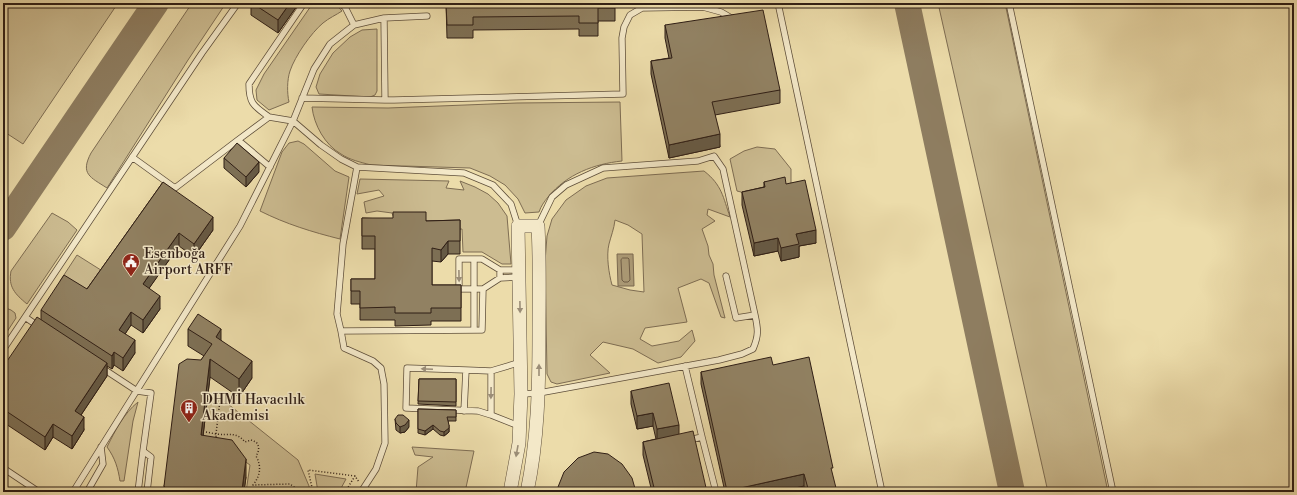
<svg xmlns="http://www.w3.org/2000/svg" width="1297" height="495" viewBox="0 0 1297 495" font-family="'Libre Bodoni',serif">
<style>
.green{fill:#ccbc91;stroke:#7e6d53;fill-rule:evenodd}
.water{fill:#ac9b77;stroke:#7a6950}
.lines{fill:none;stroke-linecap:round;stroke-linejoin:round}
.shore{stroke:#6e5c46;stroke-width:1}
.taxiway{stroke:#8e7d60;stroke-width:26}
.service-casing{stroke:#5e4e3a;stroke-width:7}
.tertiary-casing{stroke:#5e4e3a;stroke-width:14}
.path{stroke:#2f1e15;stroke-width:1.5;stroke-dasharray:1 2;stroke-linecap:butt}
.service{stroke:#f3e8c8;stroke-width:5.5}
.tertiary{stroke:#f3e8c8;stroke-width:13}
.wall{fill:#7d6f54;stroke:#2f1e15}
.shaded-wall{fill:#665a45;stroke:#2f1e15}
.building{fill:#918162;stroke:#2f1e15}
.oneway{fill:#9b8d77}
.labels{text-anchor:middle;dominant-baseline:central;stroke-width:3;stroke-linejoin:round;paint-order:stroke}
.poi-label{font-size:14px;fill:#2f1e15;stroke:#f3e8c8;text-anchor:start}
</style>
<rect width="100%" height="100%" fill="#ecdcaa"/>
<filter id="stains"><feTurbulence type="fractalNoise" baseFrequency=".005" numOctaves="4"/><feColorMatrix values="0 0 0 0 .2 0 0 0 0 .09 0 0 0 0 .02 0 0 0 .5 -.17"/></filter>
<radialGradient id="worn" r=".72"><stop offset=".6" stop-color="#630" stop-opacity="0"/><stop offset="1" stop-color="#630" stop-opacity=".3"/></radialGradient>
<path class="green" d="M3,3H118L23,144L3,131Z
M192,3H226L188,60L107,188C90,177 80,174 91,153Z
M313,3H335L342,11C336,15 329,18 323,23C311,33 295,56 290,71C287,80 287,93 289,102L269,110L257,100L256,90L264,74Z
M938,3H1005L1108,492H1048Z
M377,29V91L375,95L370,97L319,94L316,87L320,74L333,53L350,37L362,30Z
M620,102L622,161C594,164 567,174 548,197C544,202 541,206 539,212L525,213L518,199L505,185L490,176L470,168L371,165C360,162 350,160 341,154C325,145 314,125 312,107L388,108L517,103Z
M298,141L304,144L335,171L349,177L340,239C312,232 286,224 260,211L282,152L289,143Z
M757,147L775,149L791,169V185L753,195L737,191L730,159L744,151Z
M704,171C722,185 723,197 730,217L708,209L707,215L715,221L702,229L708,246L709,255L713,264L714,275L725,318L721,317L709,283L701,279L678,288L687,322L645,328L640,339L652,346L679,341L692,330L695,341L681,357L658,363L633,349L603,342L590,355L610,373L557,384L551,382L547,374L545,262L547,236L552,219L566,200L586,186L607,178ZM615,220L628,225L642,234L644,292L630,290L612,285C609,274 606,256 609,244C611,236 614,229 615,220Z
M360,179L449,181L446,188L464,190L460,181L475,187L488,194L498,203L507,216L511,264H502L482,252H463L462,229L428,231L427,221H395L392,213L377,211L366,213L364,202L384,196L379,190L357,194Z
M52,213L68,222L77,230L27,304C15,294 8,287 11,271Z
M77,255L104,272L87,298L60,281Z
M3,307L11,310L15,313L16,318L3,338Z
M207,399L223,400L298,460L309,486L310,492H246L250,465L240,458L201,448Z
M138,402L133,421L124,481H120C118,468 115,458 107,447C115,431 124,413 138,402Z
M412,447L474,451L465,492H416L418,467L433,457L415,455Z
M315,474L346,479L339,492H318Z"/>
<path class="water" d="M617,254H633L634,286H618Z"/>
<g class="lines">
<path class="shore" d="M623,258H628L629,259L630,280L628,282H624L622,280L621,260Z"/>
<path class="taxiway" d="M907,3L1012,492
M3,228L156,3"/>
<defs>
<path id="service" d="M340,3L345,7L354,25
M778,3L882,492
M1009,3L1113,492
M384,18L385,100H394L623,94L622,38L624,27L630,15L642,8L703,7L721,12L733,19
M302,98L385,100
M269,117L293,121L321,145L341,159L357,167L464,173L493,185L511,204L518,226
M238,140L269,117C254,106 249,104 249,84L304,3
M132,157L175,188L238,140L270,167
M357,167L343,244L337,314L341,331L482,330L483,289L500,278
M538,226L552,197L566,185L603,168L698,161L714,156L723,169L755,315L736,318L726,276
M474,259V330
M500,270V278L518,277
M483,289H459V259H482L500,270H519
M25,317L38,326
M341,331L344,348L373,361L381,368L384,384L385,443L376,469L363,489
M3,350L202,53L238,3
M685,366L702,437
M102,368L137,391L151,393L143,451L151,457L147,492
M466,370L407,368L406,408L478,411L491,415
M522,394L539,393L719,360L742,354L753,349C759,335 758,329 755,315
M464,411L466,370L491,371
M519,426L491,415V371L521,362
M689,440L702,437L716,492
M3,468L39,492
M73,492L240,226L293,121L314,69L330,44L354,25L384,18L427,16
M87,492L103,464L101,447
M138,492L143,451"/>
<path id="tertiary" d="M510,492L519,443L521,394L518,226H538C540,262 539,298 539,333C539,387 538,440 527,492"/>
</defs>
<use href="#service" class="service-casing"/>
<use href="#tertiary" class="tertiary-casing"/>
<path class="path" d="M220,400L216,434C229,436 236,431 245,442L251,440L256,442C260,447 259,451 256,456C262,467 260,476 253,485L290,484L297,489H312
M206,432L216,434V439
M313,492L308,470L355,476L359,482
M345,492L355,476"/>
<use href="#service" class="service"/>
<use href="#tertiary" class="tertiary"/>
</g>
<path class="wall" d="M251,3H299L278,33L251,15Z
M446,3H615V21H598V36H579V29L473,30V38H447Z
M665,25L780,90V103L715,115L720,147L669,158L651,74V61L669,58L665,38Z
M224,158L259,172L246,187L224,168Z
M163,182L213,230L194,257L179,246L149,288L160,309L143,333L131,325L125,334L135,353L123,371L114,365L112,369L107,366V376L81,415L84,430L72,449L53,437L45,450L3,422V367L41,320V310L87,289Z
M764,182L786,184L816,243L799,246V257L781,261L778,251L754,256L742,205V192L764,187Z
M362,218L426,221L460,220V254H448L441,262L432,261V285H461V321H431V325L395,326V320H360V304H351V279H375V249H362Z
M188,329L221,340L252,378L239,397L210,377L203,436L246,477L244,490L255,492H164V486L201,360L204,356L188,346Z
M773,365L837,492H806L804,486L777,492H725L701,384V372Z
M419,379H456V406L418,404Z
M631,391L679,434L707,492H652L643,455V442L656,439L653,426L637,429L631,404Z
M418,409L456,410V421H448L449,429V432L444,436L440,435L433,429L425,435L418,433Z
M395,419L409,427L405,432L400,433L396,430Z"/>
<path class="shaded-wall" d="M290,3H299L278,33V20Z
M720,134V147L669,158V145Z
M259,162V172L246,187V177Z
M213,217V230L194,257V244Z
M816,230V243L799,246V257L781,261V248L796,234Z
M179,233V246L143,297V284Z
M778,238V251L754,256V243Z
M448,241V254L441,262V250Z
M160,296V309L143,333V320Z
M131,312V325L119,343V330Z
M221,329V346L216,337Z
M135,340V353L123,371V358Z
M114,352V365L112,369V356Z
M210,359V377L201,453V435Z
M252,361V378L239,397V379Z
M107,363V376L75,424V411Z
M653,413V426L637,429V416Z
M84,417V430L72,449V436Z
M409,420V427L405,432L400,433V427Z
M53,424V437L45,450V437Z
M433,425V429L425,435V431Z
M449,425V432L444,436V432Z
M679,425V438L657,442V429Z
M246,459V477L244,492H242Z
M804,474V486L777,492H727V491Z"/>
<path class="building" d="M252,3H290L278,20Z
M446,3H615V8H598V23H579V16L473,17V25H447Z
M763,10L780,90L712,102L720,134L669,145L651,61L672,58L665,25Z
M237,143L259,162L246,177L224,158Z
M785,177L786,184L805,180L816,230L796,234L799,244L781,248L778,238L754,243L742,192L765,187L764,182Z
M163,182L213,217L194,244L179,233L143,284L160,296L143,320L131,312L119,330L135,340L123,358L114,352L112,356L41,310L64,275L87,289Z
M393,212H426V221L460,220V241H448L441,250L432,248V285H461V308H431V313H395V307L360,308V291H351V279H375V236H362V218H393Z
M198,314L221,329L216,337L252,361L239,379L210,359L201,435L232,440L246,459L242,490L255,492H168L164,486L179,364L187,359L201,360L212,344L188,329Z
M37,317L107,363L75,411L84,417L72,436L53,424L45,437L3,409V367Z
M771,357L773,365L809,357L833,468H831L837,492H809L804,474L727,491L701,372Z
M419,379H456V402L418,401Z
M669,383L679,425L657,429L653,413L637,416L631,391Z
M418,409L456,410V417H447L449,425V428L444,432L440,431L433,425L425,431L418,429Z
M398,415H403L409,420L405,425L400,427L396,423L395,419Z
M693,431L707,492H655L643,442Z
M594,452L608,454L622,464L632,478L636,492H556L564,472L578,458Z"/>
<defs><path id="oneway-solid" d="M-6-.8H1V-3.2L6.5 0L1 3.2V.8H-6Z"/></defs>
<g class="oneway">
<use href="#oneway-solid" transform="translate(459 276) rotate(89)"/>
<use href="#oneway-solid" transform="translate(520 307) rotate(89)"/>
<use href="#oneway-solid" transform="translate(427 369) rotate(-178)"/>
<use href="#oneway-solid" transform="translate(539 370) rotate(-90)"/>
<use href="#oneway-solid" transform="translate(491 393) rotate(91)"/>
<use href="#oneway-solid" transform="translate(517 451) rotate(100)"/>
</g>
<defs>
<symbol id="civic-pin" viewBox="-11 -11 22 30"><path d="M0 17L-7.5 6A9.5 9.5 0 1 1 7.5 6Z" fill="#8f2418" stroke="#f3e8c8"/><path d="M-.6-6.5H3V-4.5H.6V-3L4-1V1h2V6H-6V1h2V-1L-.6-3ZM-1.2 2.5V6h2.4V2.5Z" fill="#fff"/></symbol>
<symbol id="building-pin" viewBox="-11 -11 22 30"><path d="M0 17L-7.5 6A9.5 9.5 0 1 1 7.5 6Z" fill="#8f2418" stroke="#f3e8c8"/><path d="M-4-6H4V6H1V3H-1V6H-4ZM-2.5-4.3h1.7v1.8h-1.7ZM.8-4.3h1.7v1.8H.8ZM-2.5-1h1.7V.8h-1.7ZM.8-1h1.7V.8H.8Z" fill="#fff"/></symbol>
</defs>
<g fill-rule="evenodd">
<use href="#civic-pin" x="121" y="252" width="20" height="27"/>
<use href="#building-pin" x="179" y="398" width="20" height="27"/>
</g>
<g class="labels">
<g class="poi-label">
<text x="144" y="254">Esenboğa<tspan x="144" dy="16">Airport ARFF</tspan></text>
<text x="202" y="400">DHMİ Havacılık<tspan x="202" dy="16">Akademisi</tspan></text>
</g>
</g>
<rect width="1297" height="495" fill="none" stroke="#ecdcaa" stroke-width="16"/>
<rect x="4" y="4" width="1289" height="487" fill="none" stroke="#2f1e15" stroke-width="2"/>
<rect x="8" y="8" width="1281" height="479" fill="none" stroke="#2f1e15"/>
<rect width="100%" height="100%" filter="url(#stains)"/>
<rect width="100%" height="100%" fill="url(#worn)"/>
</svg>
